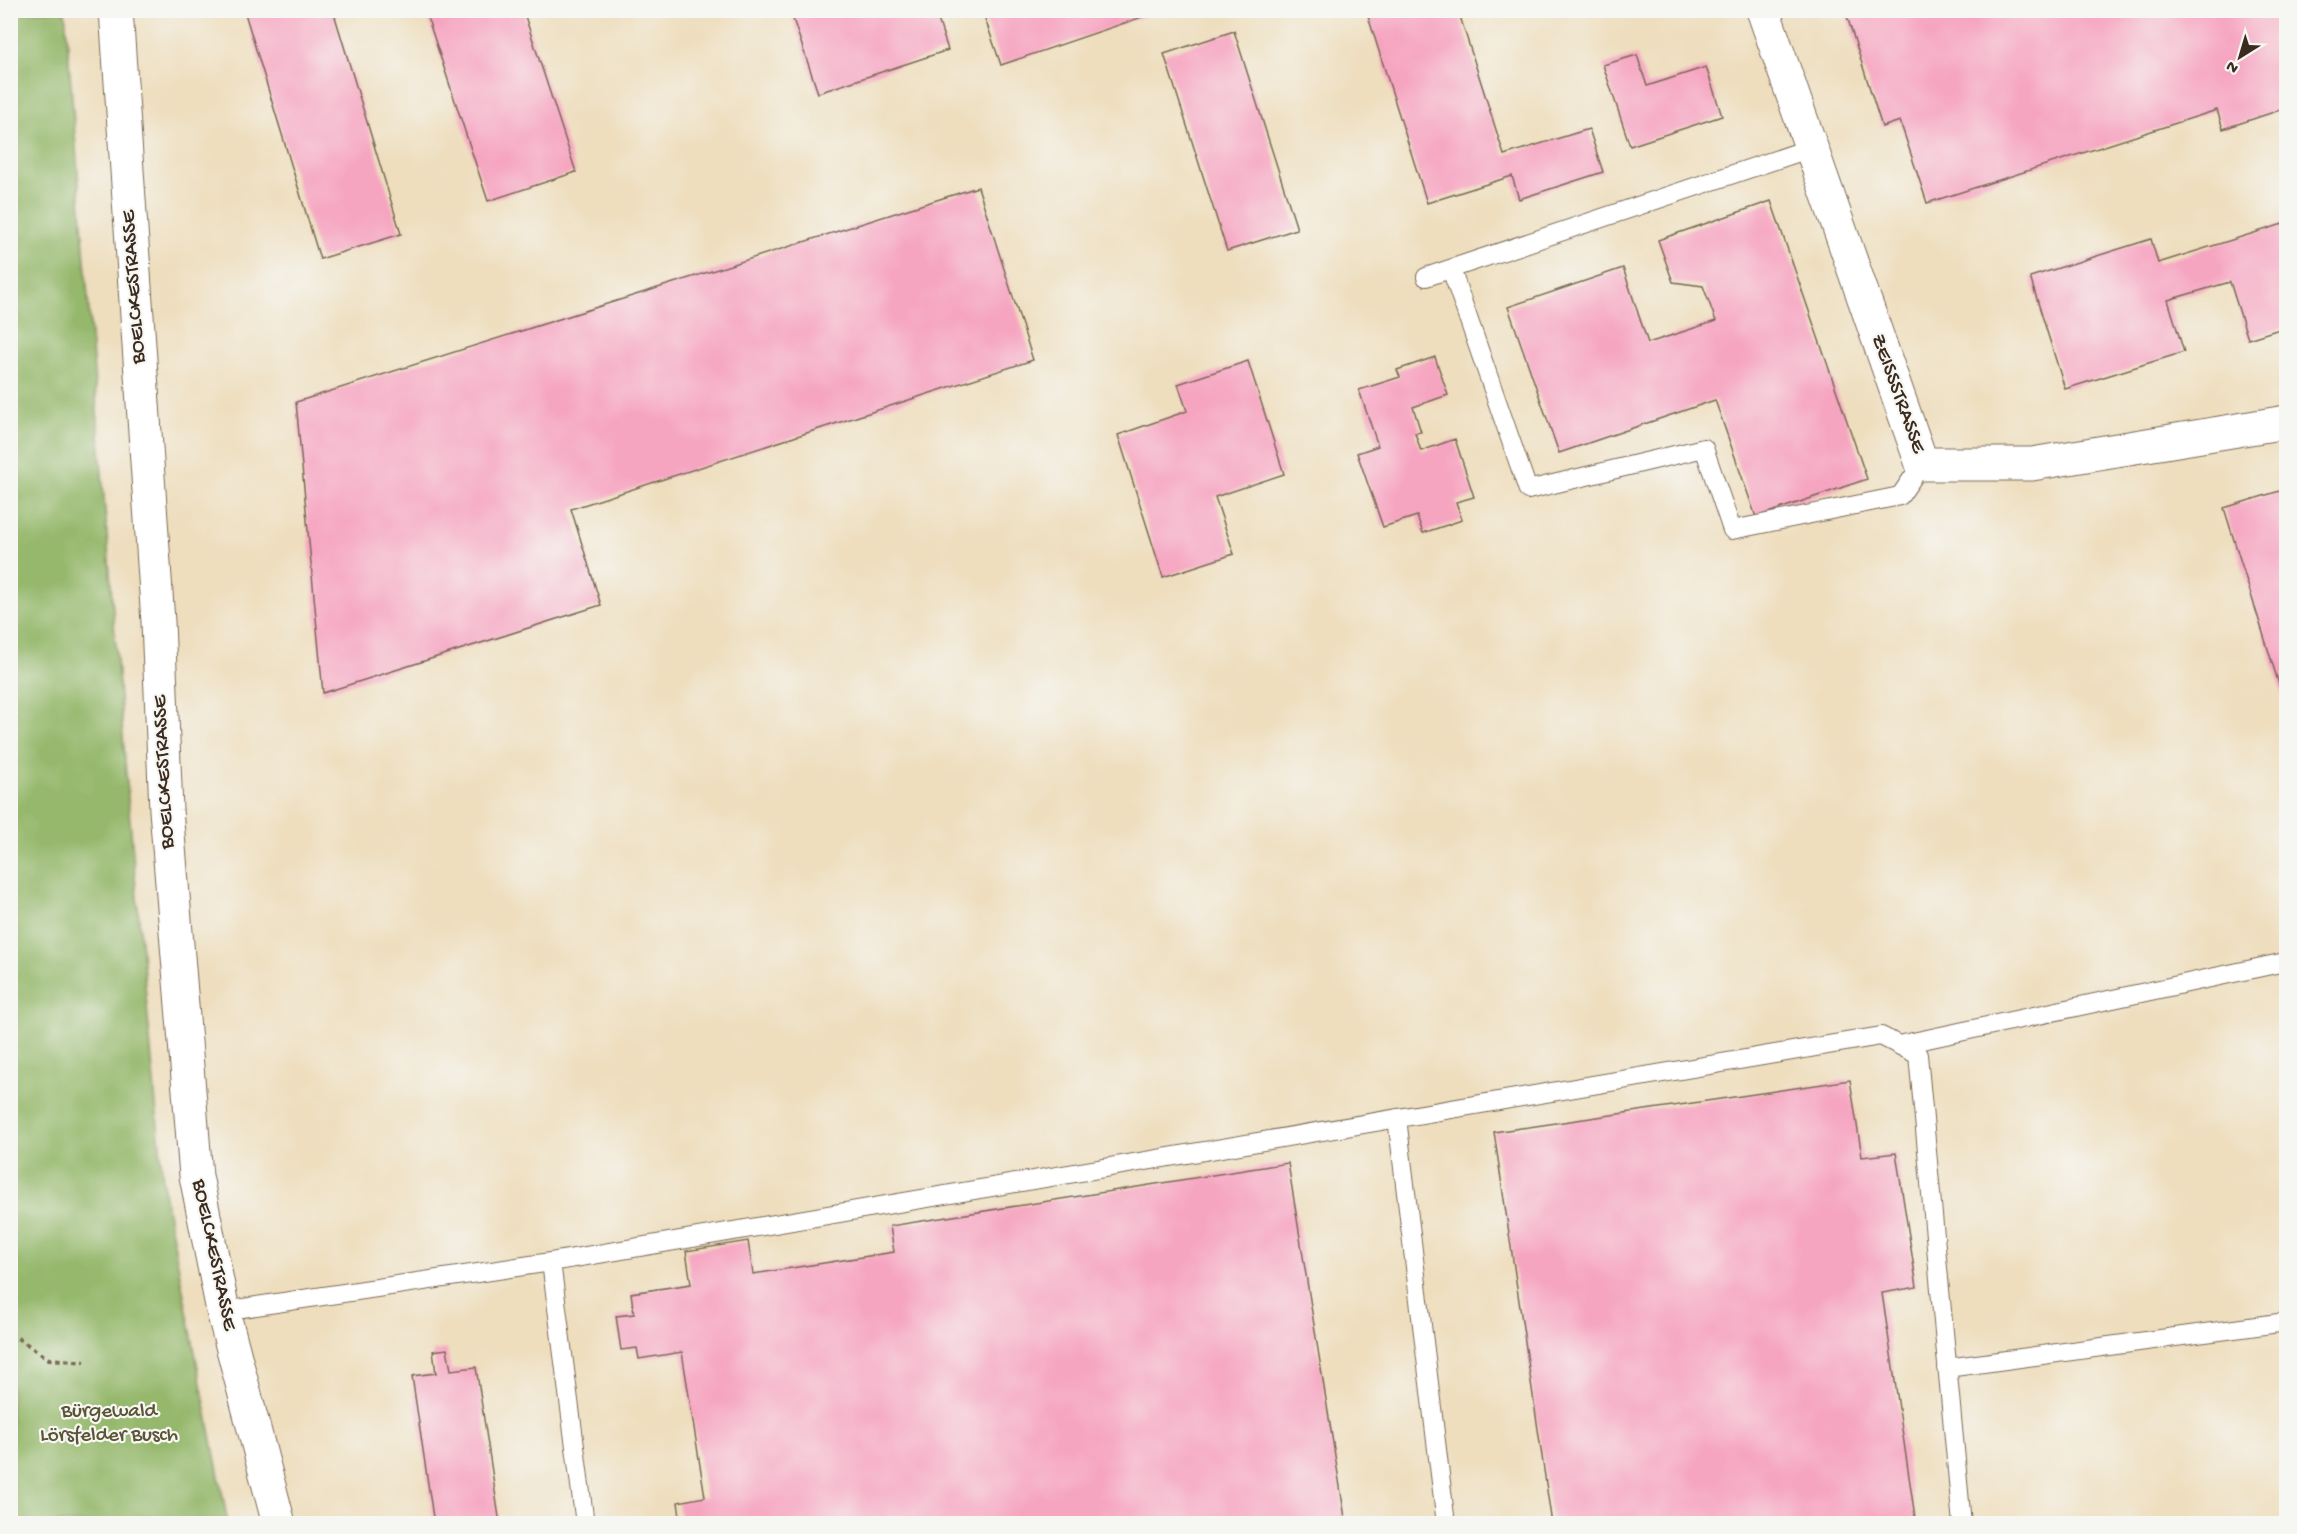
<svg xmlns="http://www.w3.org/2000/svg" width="2297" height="1534" viewBox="0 0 2297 1534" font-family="'Gochi Hand',sans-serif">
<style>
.forest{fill:#95b86c;stroke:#687145;stroke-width:1.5}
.building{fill:#f6a5c1}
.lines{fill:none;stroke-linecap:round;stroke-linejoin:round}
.service-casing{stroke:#7a6956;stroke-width:20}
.minor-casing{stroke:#7a6956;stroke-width:35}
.path{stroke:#7a6956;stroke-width:4;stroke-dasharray:4.5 4.5;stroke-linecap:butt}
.service{stroke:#fff;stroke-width:18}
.minor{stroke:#fff;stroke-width:33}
.labels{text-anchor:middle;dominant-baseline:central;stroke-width:4.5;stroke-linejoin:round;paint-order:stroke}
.street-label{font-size:21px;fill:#3b2a1e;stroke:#f6f6f2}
.park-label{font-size:21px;fill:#5b5536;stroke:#f6f6f2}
</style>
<rect width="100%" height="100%" fill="#f6f6f2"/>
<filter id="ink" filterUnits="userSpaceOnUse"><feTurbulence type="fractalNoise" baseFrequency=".0167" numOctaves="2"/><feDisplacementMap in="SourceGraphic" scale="12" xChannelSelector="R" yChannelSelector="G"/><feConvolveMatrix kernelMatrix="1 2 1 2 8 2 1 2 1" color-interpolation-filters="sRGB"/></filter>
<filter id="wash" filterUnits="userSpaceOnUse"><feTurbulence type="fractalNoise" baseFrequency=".008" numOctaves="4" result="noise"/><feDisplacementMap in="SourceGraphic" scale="24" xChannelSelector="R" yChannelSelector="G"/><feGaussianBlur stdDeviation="1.35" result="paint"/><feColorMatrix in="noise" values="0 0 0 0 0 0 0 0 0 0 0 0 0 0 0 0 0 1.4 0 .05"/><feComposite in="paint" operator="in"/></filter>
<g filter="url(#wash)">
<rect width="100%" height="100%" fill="#eedebe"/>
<path class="forest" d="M10,11H65L129,810L164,1192L228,1523H11Z"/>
<g id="blocks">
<path class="building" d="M244,10H333L401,234L320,259Z
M425,10H523L576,172L488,201Z
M790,10H935L948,50L818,93Z
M982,10H1159L1160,11L1001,65Z
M1366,10H1458L1504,155L1589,129L1603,172L1519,199L1512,176L1427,203Z
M1845,10H2286V108L2223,129L2217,110L1927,203L1900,121L1882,127Z
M1234,31L1297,229L1227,251L1164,54Z
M1637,55L1647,86L1706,67L1722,116L1630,146L1603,65Z
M978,187L1033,360L571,509L601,605L323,693L296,402Z
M1771,201L1867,479L1756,517L1715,400L1559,453L1508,307L1623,268L1648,343L1716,321L1703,286L1673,282L1658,240Z
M2286,223V327L2248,339L2230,282L2168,300L2184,352L2065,389L2030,277L2151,239L2158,263Z
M1435,357L1448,395L1413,407L1421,432L1415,433L1421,451L1455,439L1474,497L1456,502L1462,520L1423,533L1417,516L1383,527L1357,453L1378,446L1359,390L1400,377L1397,370Z
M1248,361L1284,474L1215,497L1234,554L1163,577L1118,435L1187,411L1178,384Z
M2286,489V707L2224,508Z
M1850,1080L1862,1157L1896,1153L1917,1287L1882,1293L1916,1524H1552L1494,1132Z
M1288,1163L1346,1524H681L678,1502L705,1497L682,1352L639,1359L637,1348L621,1350L616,1316L634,1314L631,1293L691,1284L686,1251L748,1241L753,1274L894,1252L890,1226Z
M447,1349L451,1370L476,1367L500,1524H434L412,1376L436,1373L433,1351Z"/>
</g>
</g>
<g filter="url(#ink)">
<use href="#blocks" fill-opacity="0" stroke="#7a6956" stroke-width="1.5"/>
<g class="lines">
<defs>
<path id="service" d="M1451,269L1528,490L1704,448L1732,530L1900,496L1922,464
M1426,277L1811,148
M1899,1045L2285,962
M1397,1118L1446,1524
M551,1262L585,1524
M223,1311L551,1262L1881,1036L1918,1055L1962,1524
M1947,1368L2286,1322"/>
<path id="minor" d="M116,10L158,622L166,810L196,1176L223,1311L279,1524
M1763,10L1922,464H2032L2286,422"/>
</defs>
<use href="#service" class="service-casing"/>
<use href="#minor" class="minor-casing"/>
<path class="path" d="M10,1333L49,1359L85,1362"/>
<use href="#service" class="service"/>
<use href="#minor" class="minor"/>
</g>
</g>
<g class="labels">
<g class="street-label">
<text transform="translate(135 287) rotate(-94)">BOELCKESTRASSE</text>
<text transform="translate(1897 394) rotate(70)">ZEISSSTRASSE</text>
<text transform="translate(165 772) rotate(-93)">BOELCKESTRASSE</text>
<text transform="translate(213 1255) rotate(78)">BOELCKESTRASSE</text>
</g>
<g class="park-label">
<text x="109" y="1412">Bürgewald<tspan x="109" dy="24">Lörsfelder Busch</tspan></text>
</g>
</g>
<rect width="2297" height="1534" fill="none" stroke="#f6f6f2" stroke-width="36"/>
<g transform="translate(2240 57) rotate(217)" stroke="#f6f6f2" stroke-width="4.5" paint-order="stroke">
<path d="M0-4.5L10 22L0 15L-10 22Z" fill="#3b2a1e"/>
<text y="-9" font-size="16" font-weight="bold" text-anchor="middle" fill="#3b2a1e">N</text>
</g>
</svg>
